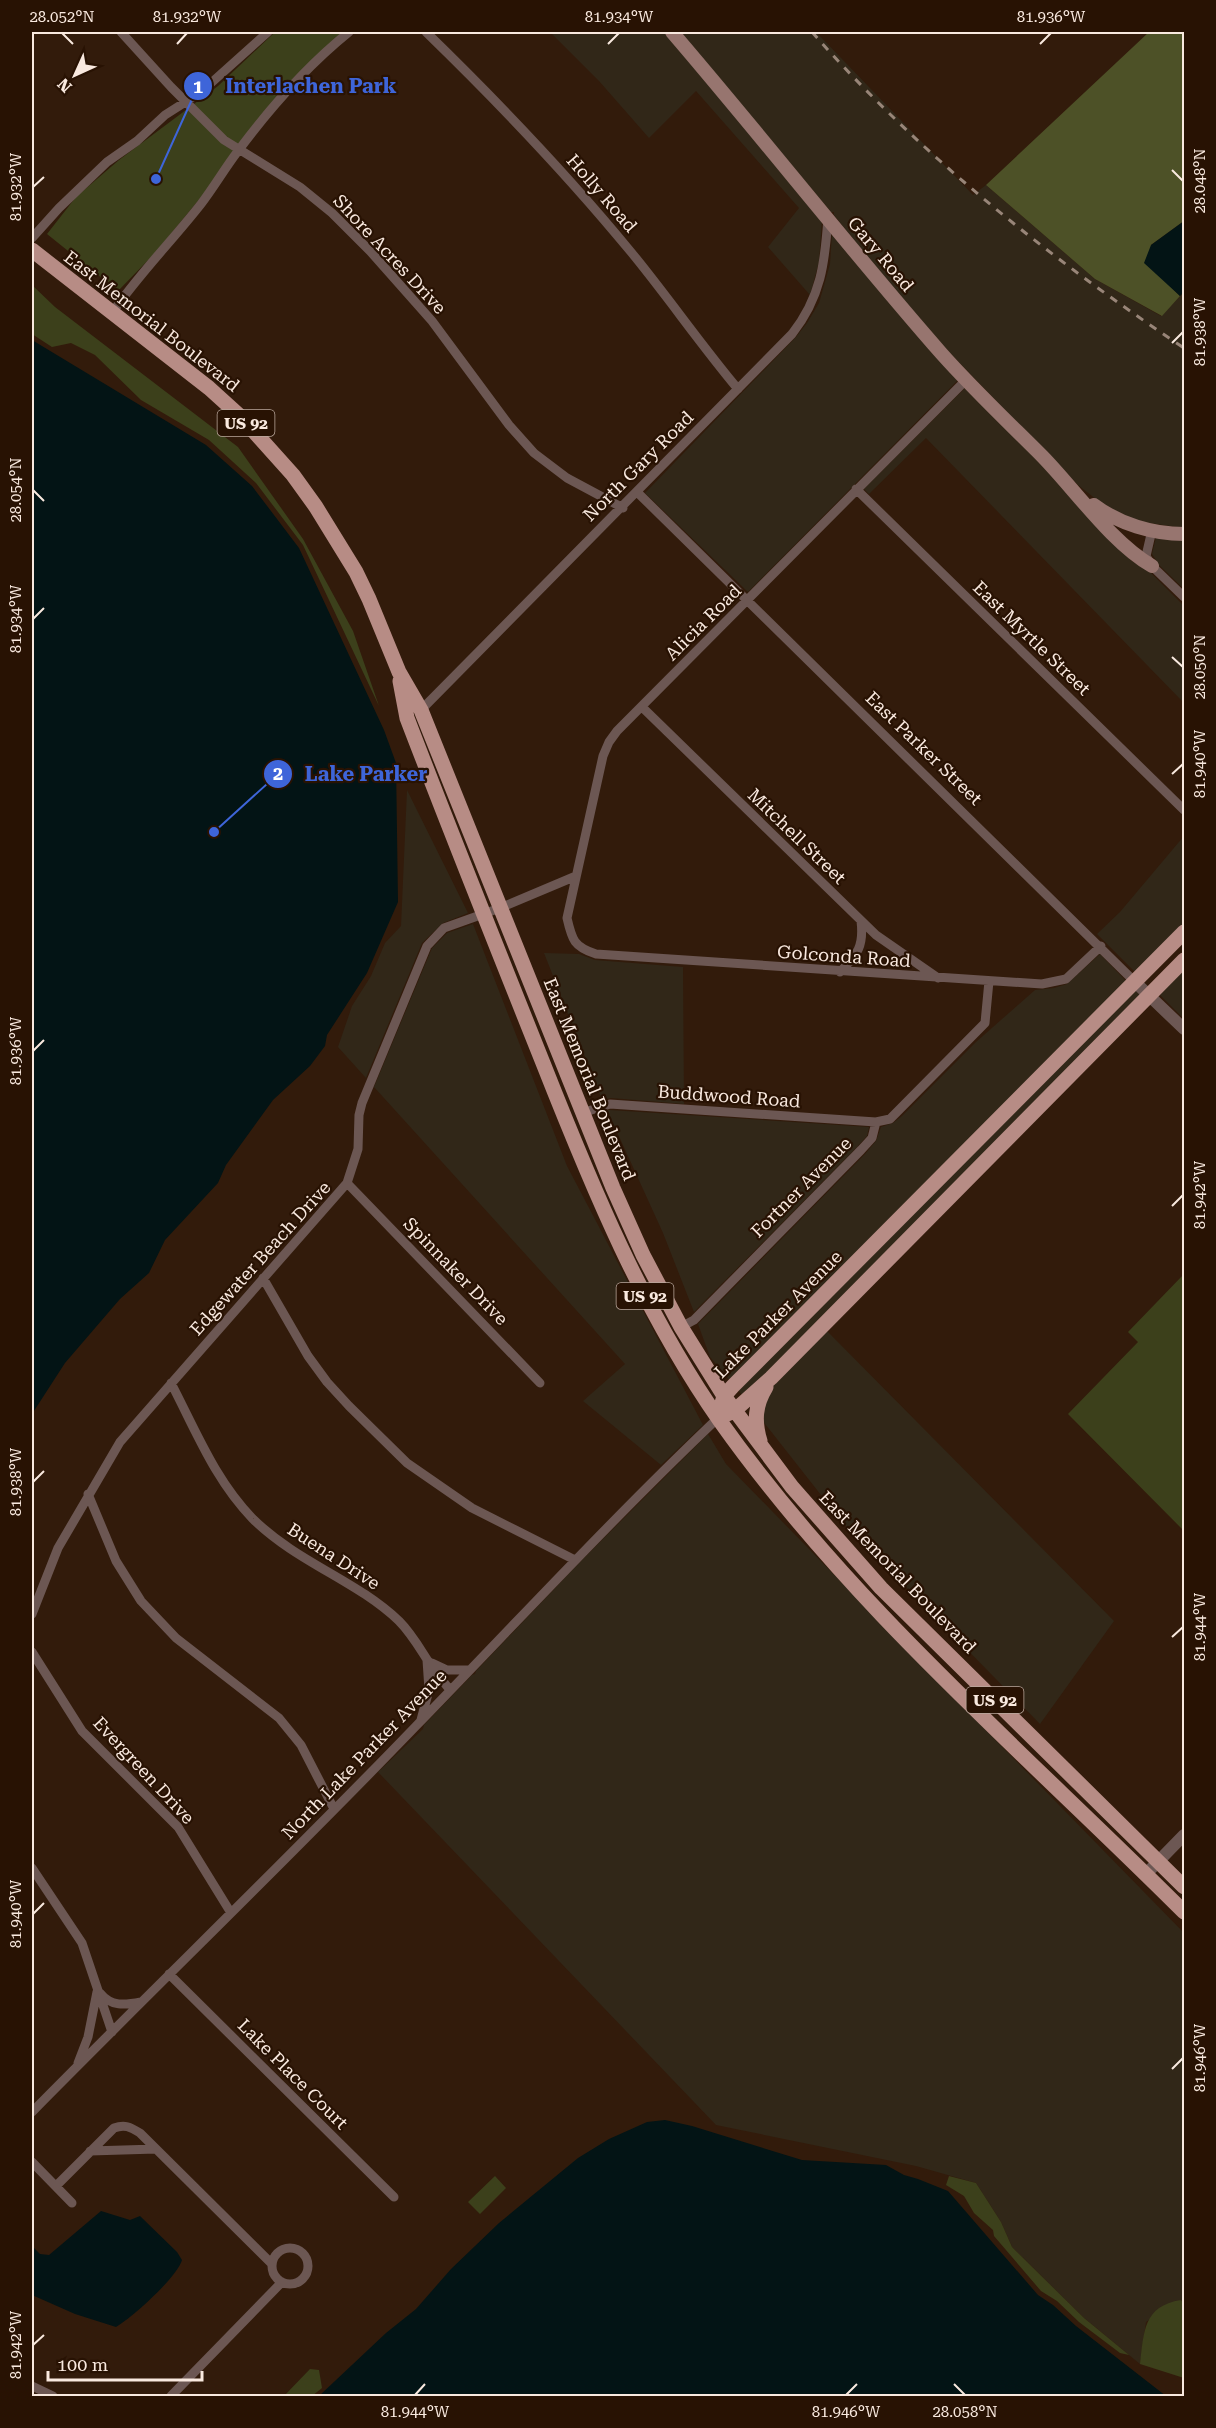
<svg xmlns="http://www.w3.org/2000/svg" width="1216" height="2428" viewBox="0 0 1216 2428" font-family="'Roboto Serif',serif">
<style>
.commercial{fill:#312718}
.green{fill:#3c401b}
.forest{fill:#4d5127}
.water{fill:#031415}
.lines{fill:none;stroke-linecap:round;stroke-linejoin:round}
.minor{stroke:#6c5753;stroke-width:9}
.tertiary{stroke:#6c5753;stroke-width:12}
.secondary{stroke:#97756f;stroke-width:14}
.primary{stroke:#b78c85;stroke-width:15}
.rail{stroke:#988578;stroke-width:3;stroke-dasharray:8 8;stroke-linecap:butt}
.ticks{fill:none;stroke:#f9e9df;stroke-width:2}
.labels{text-anchor:middle;dominant-baseline:central;stroke-width:4.5;stroke-linejoin:round;paint-order:stroke}
.shield{fill:#281203;stroke:#baa89d;stroke-width:1.5}
.shield-label{font-size:16px;font-weight:bold;fill:#f9e9df}
.street-label{font-size:18px;fill:#f9e9df;stroke:#281203}
.leader{fill:none;stroke:#3e65d9;stroke-width:2}
.callout-dot{fill:#3e65d9;stroke:#281203;stroke-width:2}
.mark-label{font-size:18px;text-anchor:middle;font-weight:bold;fill:#fff}
.callout-label{font-size:20px;text-anchor:middle;font-weight:bold;fill:#3e65d9;stroke:#281203;stroke-width:4.5;stroke-linejoin:round;paint-order:stroke}
.neatline{fill:none;stroke:#f9e9df;stroke-width:2}
.ticks-label{font-size:15px;text-anchor:middle;fill:#f9e9df}
</style>
<rect width="100%" height="100%" fill="#321b0b"/>
<path class="commercial" d="M550,32H664L822,220L819,262L810,295L768,247L799,208L696,91L649,138L599,81Z
M680,32H816L973,195L986,185L1095,279L1161,316L1184,292V528L1142,522L1111,511L1078,485L947,350L871,262L834,215V212H831Z
M832,233L959,379L748,592L645,493L796,337L807,323L819,303L830,264Z
M966,387L1066,490L1097,526L1132,561L1148,570L1184,606V703L926,438L869,494L864,489Z
M1156,537L1184,540V589L1159,565L1152,554Z
M407,790L468,913L443,923L422,943L366,1078L338,1047L352,1006L371,976L385,943L401,926Z
M1184,836V924L1136,973L1097,934L1120,912Z
M473,924L567,1166L703,1425L661,1465L583,1401L625,1364L374,1087L432,948L447,933Z
M544,953L579,954L595,960L683,967L684,1104L611,1098L602,1100Z
M1100,954L1127,982L731,1382L710,1357L698,1324L865,1154L876,1141L881,1127L893,1123L902,1116L976,1042L1035,990L1054,988L1067,984Z
M1184,968V1019L1159,994Z
M1135,990L1141,996L743,1396L738,1390Z
M607,1110H610L869,1127L867,1136L857,1147L694,1312L663,1233Z
M826,1330L1114,1621L1040,1724L843,1523L762,1420L766,1397L775,1381Z
M708,1434L726,1464L1184,1933V2304L1181,2300L1146,2322L1140,2364L1084,2318L1012,2247L1001,2222L976,2183L916,2166L716,2125L378,1772L423,1729L424,1725L472,1675L475,1674L476,1671L579,1563Z"/>
<path class="green" d="M275,32H345L315,59L155,253L118,291L47,234L76,197L119,160L218,86Z
M32,285L55,307L238,447L303,539L353,631L379,706L303,545L256,483L209,440L141,400L95,355L71,343L52,347L32,334Z
M1184,1274V1531L1068,1414L1138,1342L1128,1332Z
M495,2176L506,2188L480,2214L468,2202Z
M949,2176L976,2183L1001,2222L1012,2247L1084,2318L1129,2355L1120,2353L1079,2322L1057,2301L1041,2291L994,2236L993,2230L974,2213L964,2196L946,2185Z
M1181,2300L1184,2304V2378L1140,2364C1144,2332 1143,2306 1181,2300Z
M310,2369L319,2370L322,2388L312,2396H284Z"/>
<path class="forest" d="M1149,32H1184V221L1151,245L1165,281L1180,296L1162,316L1095,279L986,185Z"/>
<path class="water" d="M1184,221V292L1180,296L1144,263L1151,245Z
M32,340L206,445L252,486L299,548L384,730L396,763L398,902L367,973L327,1035L325,1046L310,1066L273,1100L226,1165L218,1183L165,1240L149,1273L120,1299L65,1363L32,1414Z
M665,2120L692,2126L802,2160L886,2165L904,2175L918,2179L948,2191L1038,2295L1053,2305L1076,2326L1166,2396H319L386,2333L416,2309L451,2269L499,2223L578,2158L609,2139L647,2122Z
M101,2211L130,2220L140,2216L177,2252L182,2260C178,2276 132,2318 116,2327L75,2314L32,2295V2246L40,2254L49,2255Z"/>
<g class="lines">
<path class="minor" d="M121,32L171,87L224,140L300,187L332,213L370,251L432,321L509,425L534,453L567,478L623,508
M426,32C498,102 567,174 631,252C668,297 701,345 738,389
M32,238L59,208L107,162L137,141L165,115L201,92L268,32
M112,313C139,274 172,241 201,204C214,187 225,168 238,151C270,108 307,66 349,32
M967,379L617,731L609,742L603,756L567,918C572,940 574,947 596,954L1042,984L1066,979L1101,946
M856,489L1184,810
M638,493L1135,982
M1152,530L1146,556L1152,566L1184,597
M642,707L876,935L938,978
M421,710L792,334C821,297 825,263 828,217
M840,972C858,954 864,946 861,921
M582,1113L610,1104L876,1122L890,1119L985,1023L989,981
M347,1183L540,1383
M263,1278L308,1356L327,1382L349,1406L407,1463L472,1508L575,1560
M681,1327L694,1320L861,1150L872,1138L876,1122
M171,1383C196,1431 215,1480 253,1519C298,1563 356,1580 399,1621C411,1633 419,1647 428,1661C434,1671 443,1681 450,1690
M88,1494L116,1561L141,1601L176,1638L279,1718L301,1745L334,1809
M32,1614L58,1548L120,1442L347,1183L358,1149L359,1115L362,1103L427,946L444,928L500,908L576,876
M32,1652L82,1731L178,1827L231,1913
M432,1663L447,1670H470
M421,1720L429,1690L427,1660
M32,1868L82,1943L112,2032
M169,1974L394,2197
M100,1993C111,2007 125,2005 141,2002
M78,2063L88,2037L97,1992
M32,2112C159,1983 290,1857 416,1726C516,1623 614,1517 718,1418
M90,2151L156,2149
M32,2162L72,2203
M56,2186L114,2128C125,2124 130,2127 140,2133L272,2264
M272 2266a18 18 0 1 1 36 0a18 18 0 1 1-36 0Z
M32,2386L53,2396
M171,2396L282,2282"/>
<path class="tertiary" d="M1135,982L1184,1029
M1146,1874L1184,1835"/>
<path class="secondary" d="M672,32C763,138 849,248 941,353C973,389 1009,423 1043,457C1076,491 1112,543 1152,566
M1094,505C1119,524 1153,534 1184,534"/>
<path class="primary" d="M32,250L209,388L241,417L293,475L316,507L356,572L369,599L399,672L421,710L613,1188L643,1255L681,1327L724,1396L792,1487L881,1588L1184,1887
M400,681L407,718C451,833 497,948 543,1063C592,1187 643,1311 720,1421C851,1606 1025,1753 1184,1912
M722,1403L724,1396L733,1386L1184,932
M727,1414L734,1411L771,1378L1184,960
M760,1441C754,1421 755,1405 766,1387"/>
<path class="rail" d="M812,32C920,155 1048,257 1184,348"/>
</g>
<path class="ticks" d="M62,33L73,44M177,44L187,33M608,44L619,33M1040,44L1051,33M1172,170L1183,181M33,187L44,177M1172,343L1183,332M33,490L44,501M33,619L44,608M1172,657L1183,667M1172,774L1183,764M33,1051L44,1040M1172,1206L1183,1195M33,1482L44,1471M1172,1637L1183,1627M33,1914L44,1903M1172,2069L1183,2058M33,2345L44,2335M954,2384L965,2395M415,2395L425,2384M846,2395L857,2384"/>
<g class="labels">
<g class="shield">
<rect x="217.5" y="410" width="57" height="26" rx="4.5"/>
<rect x="616.5" y="1283" width="57" height="26" rx="4.5"/>
<rect x="966.5" y="1687" width="57" height="26" rx="4.5"/>
</g>
<g class="shield-label">
<text x="246" y="423">US 92</text>
<text x="645" y="1296">US 92</text>
<text x="995" y="1700">US 92</text>
</g>
<g class="street-label">
<text transform="translate(602 193) rotate(49)">Holly Road</text>
<text transform="translate(390 254) rotate(47)">Shore Acres Drive</text>
<text transform="translate(881 254) rotate(50)">Gary Road</text>
<text transform="translate(152 321) rotate(38)">East Memorial Boulevard</text>
<text transform="translate(638 466) rotate(-45)">North Gary Road</text>
<text transform="translate(703 622) rotate(-45)">Alicia Road</text>
<text transform="translate(1032 638) rotate(44)">East Myrtle Street</text>
<text transform="translate(924 748) rotate(44)">East Parker Street</text>
<text transform="translate(797 836) rotate(44)">Mitchell Street</text>
<text transform="translate(844 956) rotate(4)">Golconda Road</text>
<text transform="translate(590 1079) rotate(68)">East Memorial Boulevard</text>
<text transform="translate(729 1096) rotate(4)">Buddwood Road</text>
<text transform="translate(801 1187) rotate(-45)">Fortner Avenue</text>
<text transform="translate(260 1258) rotate(-48)">Edgewater Beach Drive</text>
<text transform="translate(456 1271) rotate(46)">Spinnaker Drive</text>
<text transform="translate(778 1314) rotate(-45)">Lake Parker Avenue</text>
<text transform="translate(334 1556) rotate(33)">Buena Drive</text>
<text transform="translate(898 1572) rotate(46)">East Memorial Boulevard</text>
<text transform="translate(364 1754) rotate(-46)">North Lake Parker Avenue</text>
<text transform="translate(144 1770) rotate(47)">Evergreen Drive</text>
<text transform="translate(293 2074) rotate(45)">Lake Place Court</text>
</g>
</g>
<path class="leader" d="M156 179L198 86M214 832L278 774"/>
<g class="callout-dot">
<circle cx="156" cy="179" r="6"/>
<circle cx="214" cy="832" r="6"/>
<circle cx="198" cy="86" r="15"/>
<circle cx="278" cy="774" r="15"/>
</g>
<g class="mark-label">
<text x="198" y="93">1</text>
<text x="278" y="780">2</text>
</g>
<g class="callout-label">
<text x="311" y="93">Interlachen Park</text>
<text x="366" y="781">Lake Parker</text>
</g>
<rect width="1216" height="2428" fill="none" stroke="#281203" stroke-width="66"/>
<g transform="translate(75 75) rotate(225)" stroke="#281203" stroke-width="4.5" paint-order="stroke">
<path d="M0-4.5L10 22L0 15L-10 22Z" fill="#f9e9df"/>
<text y="-9" font-size="16" font-weight="bold" text-anchor="middle" fill="#f9e9df">N</text>
</g>
<path d="M48 2371v9h154v-9" fill="none" stroke="#f9e9df" stroke-width="3"/>
<text x="57" y="2371" font-size="18" fill="#f9e9df" stroke="#281203" stroke-width="4.5" paint-order="stroke">100 m</text>
<rect x="33" y="33" width="1150" height="2362" class="neatline"/>
<g class="ticks-label">
<text x="62" y="22">28.052°N</text>
<text x="187" y="22">81.932°W</text>
<text x="619" y="22">81.934°W</text>
<text x="1051" y="22">81.936°W</text>
<text transform="translate(1200 181) rotate(-90)" y="5">28.048°N</text>
<text transform="translate(16 187) rotate(-90)" y="5">81.932°W</text>
<text transform="translate(1200 332) rotate(-90)" y="5">81.938°W</text>
<text transform="translate(16 490) rotate(-90)" y="5">28.054°N</text>
<text transform="translate(16 619) rotate(-90)" y="5">81.934°W</text>
<text transform="translate(1200 667) rotate(-90)" y="5">28.050°N</text>
<text transform="translate(1200 764) rotate(-90)" y="5">81.940°W</text>
<text transform="translate(16 1051) rotate(-90)" y="5">81.936°W</text>
<text transform="translate(1200 1195) rotate(-90)" y="5">81.942°W</text>
<text transform="translate(16 1482) rotate(-90)" y="5">81.938°W</text>
<text transform="translate(1200 1627) rotate(-90)" y="5">81.944°W</text>
<text transform="translate(16 1914) rotate(-90)" y="5">81.940°W</text>
<text transform="translate(1200 2058) rotate(-90)" y="5">81.946°W</text>
<text transform="translate(16 2345) rotate(-90)" y="5">81.942°W</text>
<text x="415" y="2417">81.944°W</text>
<text x="846" y="2417">81.946°W</text>
<text x="965" y="2417">28.058°N</text>
</g>
</svg>
